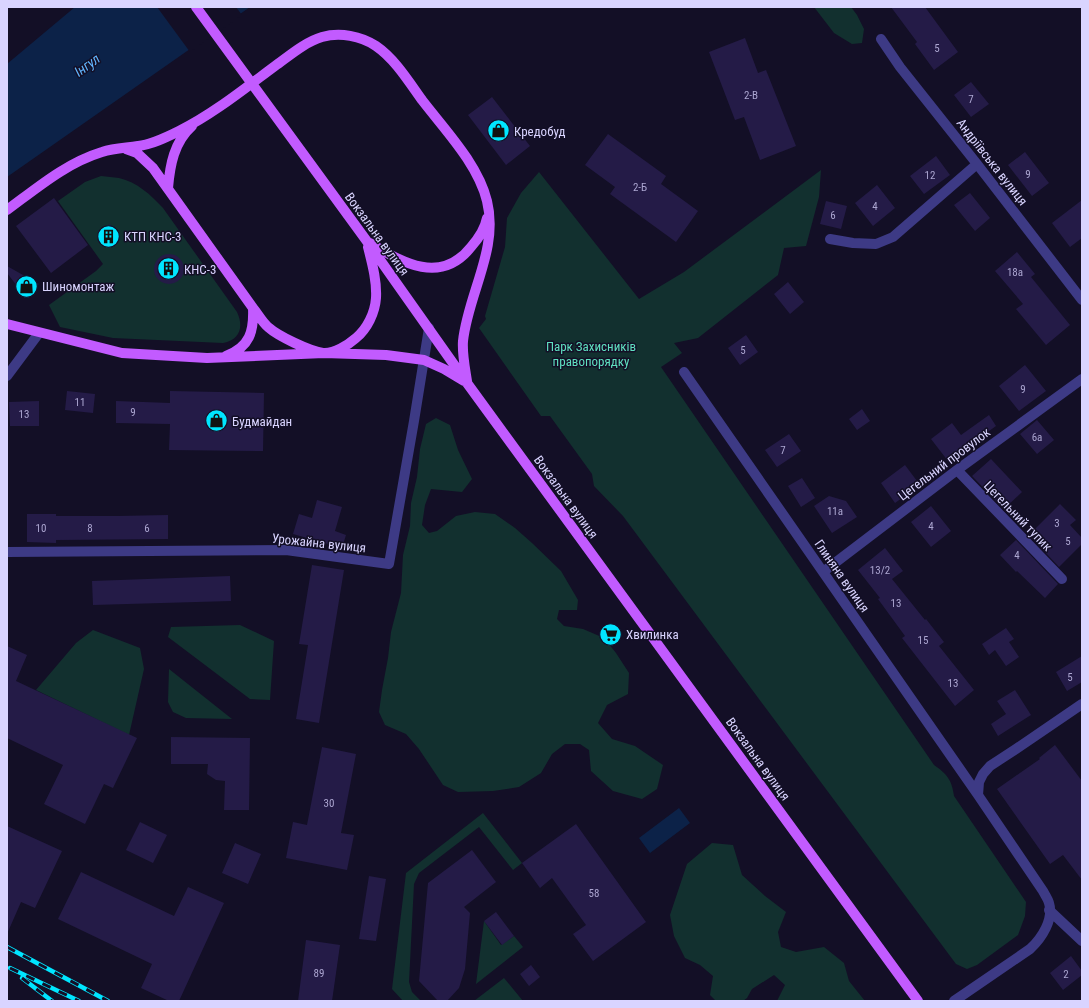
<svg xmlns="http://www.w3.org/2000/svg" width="1089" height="1008" viewBox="0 0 1089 1008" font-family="'Roboto Condensed',sans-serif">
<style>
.green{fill:#12302f}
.water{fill:#0c2248}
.pier{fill:#130f26}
.building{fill:#241b47}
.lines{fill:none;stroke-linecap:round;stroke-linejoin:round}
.minor{stroke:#3d3a85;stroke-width:10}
.major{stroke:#c25bff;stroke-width:10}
.rail-casing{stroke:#00e5ff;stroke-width:4.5}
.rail{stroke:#130f26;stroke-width:3;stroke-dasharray:9;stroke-linecap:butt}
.labels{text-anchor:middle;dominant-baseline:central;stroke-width:3;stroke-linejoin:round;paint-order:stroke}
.number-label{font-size:11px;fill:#aca6d1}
.poi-label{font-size:13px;fill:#d9d4ff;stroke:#130f26;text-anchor:start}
.street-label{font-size:13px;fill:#d9d4ff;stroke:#130f26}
.park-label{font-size:13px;fill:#5fe0c0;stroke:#130f26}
.water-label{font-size:14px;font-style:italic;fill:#62b6ff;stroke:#130f26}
</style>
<rect width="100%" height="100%" fill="#130f26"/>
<path class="green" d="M814,7H851L857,15L864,29L862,43L852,44L834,33Z
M821,170L819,197L806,246L784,248L778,275L698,338L674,343L682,353L661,367L934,765C947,774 952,780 954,796L1026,902L1025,916L1018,935L977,965L967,969L956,964L623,516L594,486L592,474L550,416H541L479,328L486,319L485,316L505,247L507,218L521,193L539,172L639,299L684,272Z
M101,176C107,177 113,177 119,178C137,182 151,195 163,208L237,312C244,327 240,340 223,343L113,338L60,327L49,305L96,271L103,264L58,201L85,182Z
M436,418L450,425L458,450L472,479L462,492L431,489L425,505L422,525L429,533L437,531L456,516L475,512L495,514L515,528L532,543L561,571L578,600L577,610H559L557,619L564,626L583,629L604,638L616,653L629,673L628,694L607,705L598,723L612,739L635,746L663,765L657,789L642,799L613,791L591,771L589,750L580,744H565L552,754L541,773L519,787L493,791L458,792L443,785L419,749L406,734L385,725L379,712L382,690L388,658L391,632L401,593L403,555L410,526L411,503L417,477L420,449L426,424Z
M240,625L274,641L270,700L250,699L168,637L171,627Z
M93,630L140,648L144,669L129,735L36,690L76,643Z
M169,669L232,719L186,718L173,712L168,702Z
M483,813L522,863L513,870L479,827L419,873L414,884L409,982L412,992L421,1001H403L392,989L406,873Z
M712,843L733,845L742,875L765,896L786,912L778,932L781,947L796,952L824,947L844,963L849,981L865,1001H777L785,985L774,975L752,989L747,998L743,1001H716L710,995L713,976L700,965L685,958L674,936L670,915L687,864Z
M484,921L501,945L514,936L523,947L476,984Z
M504,978L523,1001H474Z"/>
<path class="water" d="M75,7H250L7,177V64Z
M679,808L690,823L650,853L639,838Z"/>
<path class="pier" d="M157,7H236L242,15L190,52Z"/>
<path class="building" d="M891,7H925L958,52L934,70L915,44L917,42Z
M745,38L758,73L766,70L796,146L760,160L744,117L735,120L709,52Z
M971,82L989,104L971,117L954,95Z
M492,97L530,146L506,165L468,115Z
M608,134L666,176L661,184L698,211L676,242L610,194L615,187L585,165Z
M1025,152L1049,183L1032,196L1008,165Z
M936,156L950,175L924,194L910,176Z
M877,185L895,208L873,226L855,203Z
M970,193L990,218L975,231L954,205Z
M54,198L88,245L51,273L16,226Z
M1082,200V238L1070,247L1052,223Z
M826,201L847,206L841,229L820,224Z
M110,224L120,240L108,247L98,231Z
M1017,252L1035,274L1031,277L1070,325L1046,345L1016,309L1023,304L995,271Z
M154 269a15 15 0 1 1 30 0a15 15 0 1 1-30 0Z
M7,266L39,284L24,295L7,273Z
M788,282L804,302L790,314L774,294Z
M746,335L758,352L740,365L728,348Z
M1025,365L1046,391L1019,411L999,386Z
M67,391L95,394L93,413L65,410Z
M170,391L264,393L263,451L169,450L170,424L116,423V401L170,403Z
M39,401V426H10L9,402Z
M862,409L870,421L857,430L849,419Z
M989,415L996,426L948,461L931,439L952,423L961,435Z
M1037,420L1054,440L1037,454L1020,434Z
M789,434L801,451L777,467L765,450Z
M991,459L1022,492L1004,509L972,476Z
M905,465L920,485L895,503L881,483Z
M802,478L815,498L801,507L788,486Z
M829,496L846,501L857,517L832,533L814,506Z
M317,500L342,507L335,531L346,535L342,548L293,534L299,514L312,518Z
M1060,504L1076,520L1070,525L1082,538V544L1059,567L1029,535Z
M931,506L951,531L931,547L911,522Z
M27,514H56V516H118L168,515V539L56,540V543L27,542Z
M1016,540L1058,584L1045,598L1017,571L1016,572L1000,555Z
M885,548L903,571L892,579L925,620L926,619L944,642L939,646L974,690L955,706L902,638L905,636L878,599L880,598L858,570Z
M312,565L344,570L319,723L296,719L308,645L299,644Z
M230,576L231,601L93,605L92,581Z
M1006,628L1014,639L1009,642L1019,657L1006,666L995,650L989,655L982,644Z
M7,646L27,655L16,681L137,738L113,788L104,784L85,824L44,804L63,765L7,738Z
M1082,656V682L1067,691L1056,672Z
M1015,690L1031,715L998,736L991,724L1006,714L997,701Z
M171,737L250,738L249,810H224L225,781L216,780L207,774L208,764H171Z
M1055,745L1082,781V880L1063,855L1050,864L997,789L1040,759L1039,758Z
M322,747L356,754L341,833L354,835L347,870L286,858L293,822L307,825Z
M140,822L167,835L153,863L126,850Z
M576,824L646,922L593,961L573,934L586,925L552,878L540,888L522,863Z
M7,826L62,851L35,908L21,902L7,934Z
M235,843L261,854L248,884L222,873Z
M472,850L496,882L464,907L470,913L465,969L459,988L447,1001H438L419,981L428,883Z
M81,872L174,916L188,887L224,903L179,1001H169L141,988L152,964L58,919Z
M369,876L386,879L376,941L359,939Z
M496,912L514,936L502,945L484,921Z
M306,940L340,945L332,1001H298Z
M1071,956L1082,971V975L1063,990L1050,973Z
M531,965L540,977L529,986L520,974Z"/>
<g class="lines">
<path class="minor" d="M881,39L900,67L977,164L1082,300
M830,239L853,243L876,244L893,237L977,164
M684,372L978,795L1043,891C1045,895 1048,899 1049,903C1054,919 1042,938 1030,949L954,1001
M7,376L39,333
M957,470L1062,579
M7,552L286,550L389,564L414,421L429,328
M823,572L957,470L1082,379
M978,795L979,782L983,774L990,766L1016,749L1082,704
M1049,910L1082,941"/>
<path class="major" d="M196,7L366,240L467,383L918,1001
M126,149L137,153L153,168L253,308C258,314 262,322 268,327C278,336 309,351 323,353C334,354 348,345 356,338C367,329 375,313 376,298C377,281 372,263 368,247
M168,188C170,165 174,142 192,126
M7,210C37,188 66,163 102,152C114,148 125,148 138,146C151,145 167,137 179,131C213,114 244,89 275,66C289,56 305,42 322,37C340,32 361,36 376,46C395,59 409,82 422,100C445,130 478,164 487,201C499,249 468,294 463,341C462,354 465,368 467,381
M370,243C403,263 441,285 471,247C479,238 485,229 487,218
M7,324L122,353L207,358L324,353L386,355L424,360L444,369L464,381
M226,356C250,347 254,331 253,308"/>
<defs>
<path id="rail" d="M7,947L108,1001
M10,968L79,1001
M22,978L52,1001"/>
</defs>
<use href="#rail" class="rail-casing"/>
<use href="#rail" class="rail"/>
</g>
<defs>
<symbol id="shop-disc" viewBox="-11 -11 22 22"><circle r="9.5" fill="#00e5ff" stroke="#130f26"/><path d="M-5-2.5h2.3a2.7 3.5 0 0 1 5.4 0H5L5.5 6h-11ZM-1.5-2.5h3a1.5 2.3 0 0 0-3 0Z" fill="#111"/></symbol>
<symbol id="building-disc" viewBox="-11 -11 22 22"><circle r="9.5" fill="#00e5ff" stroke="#130f26"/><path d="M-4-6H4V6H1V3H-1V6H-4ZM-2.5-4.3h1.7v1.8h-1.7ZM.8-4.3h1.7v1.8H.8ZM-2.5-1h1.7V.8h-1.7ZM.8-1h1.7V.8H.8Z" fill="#111"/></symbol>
<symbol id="supermarket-disc" viewBox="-11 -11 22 22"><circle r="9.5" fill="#00e5ff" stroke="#130f26"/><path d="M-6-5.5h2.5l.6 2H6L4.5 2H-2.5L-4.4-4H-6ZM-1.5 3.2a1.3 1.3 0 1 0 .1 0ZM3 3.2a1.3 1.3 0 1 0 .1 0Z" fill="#111"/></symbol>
</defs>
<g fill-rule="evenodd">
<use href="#shop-disc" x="486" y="118" width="25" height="25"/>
<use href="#building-disc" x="96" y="224" width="25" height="25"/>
<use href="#building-disc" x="156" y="256" width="25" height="25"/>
<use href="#shop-disc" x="14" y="274" width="25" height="25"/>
<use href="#shop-disc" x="204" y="408" width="25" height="25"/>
<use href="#supermarket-disc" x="598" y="622" width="25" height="25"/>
</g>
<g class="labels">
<g class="number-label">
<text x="937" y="48">5</text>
<text x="751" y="95">2-В</text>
<text x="971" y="99">7</text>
<text x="1028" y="174">9</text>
<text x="930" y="175">12</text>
<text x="640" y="187">2-Б</text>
<text x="875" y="206">4</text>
<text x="833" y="215">6</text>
<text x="1015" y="272">18а</text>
<text x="743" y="350">5</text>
<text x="1023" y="389">9</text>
<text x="80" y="402">11</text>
<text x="133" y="412">9</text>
<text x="24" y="414">13</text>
<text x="1037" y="437">6а</text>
<text x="783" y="450">7</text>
<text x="835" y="511">11а</text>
<text x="1057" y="523">3</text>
<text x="931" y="526">4</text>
<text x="41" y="528">10</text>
<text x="90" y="528">8</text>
<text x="147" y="528">6</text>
<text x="1068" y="541">5</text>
<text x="1017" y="555">4</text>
<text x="880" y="570">13/2</text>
<text x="896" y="603">13</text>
<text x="923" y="640">15</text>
<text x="1070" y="677">5</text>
<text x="953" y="683">13</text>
<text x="329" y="803">30</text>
<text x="594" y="893">58</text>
<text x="319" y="973">89</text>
<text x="1066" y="974">2</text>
</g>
<g class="poi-label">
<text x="514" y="131">Кредобуд</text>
<text x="124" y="236">КТП КНС-3</text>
<text x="184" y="269">КНС-3</text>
<text x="42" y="286">Шиномонтаж</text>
<text x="232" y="421">Будмайдан</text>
<text x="626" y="634">Хвилинка</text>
</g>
<g class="street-label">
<text transform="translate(992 162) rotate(52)">Андріївська вулиця</text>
<text transform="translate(377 234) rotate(54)">Вокзальна вулиця</text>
<text transform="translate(944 464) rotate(-37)">Цегельний провулок</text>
<text transform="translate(566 497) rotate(54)">Вокзальна вулиця</text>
<text transform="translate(1018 516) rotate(46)">Цегельний тупик</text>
<text transform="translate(319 543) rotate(6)">Урожайна вулиця</text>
<text transform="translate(842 576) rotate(55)">Глиняна вулиця</text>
<text transform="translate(758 759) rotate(54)">Вокзальна вулиця</text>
</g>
<g class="park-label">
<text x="591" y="346">Парк Захисників<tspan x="591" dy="15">правопорядку</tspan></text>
</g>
<g class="water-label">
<text transform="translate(87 65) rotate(-36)">Інгул</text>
</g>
</g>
<rect width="1089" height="1008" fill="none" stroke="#d9d4ff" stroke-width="16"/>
</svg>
